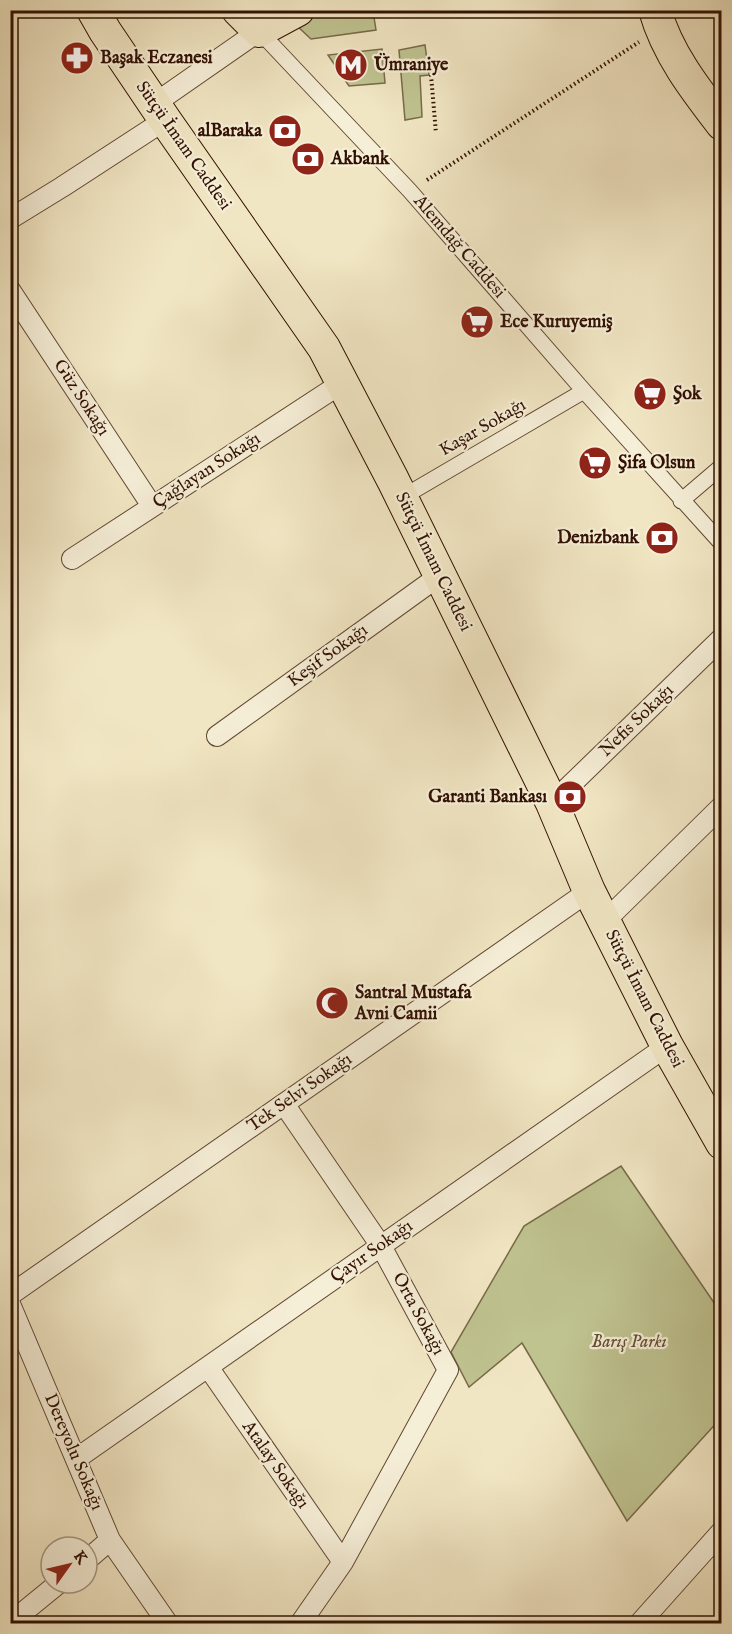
<svg xmlns="http://www.w3.org/2000/svg" width="732" height="1634" viewBox="0 0 732 1634" font-family="'IM FELL English',serif">
<style>
.green{fill:#bfc390;stroke:#786a49;stroke-width:1.5}
.lines{fill:none;stroke-linecap:round;stroke-linejoin:round}
.pedestrian-casing{stroke:#614632;stroke-width:17}
.minor-casing{stroke:#614632;stroke-width:22}
.primary-casing{stroke:#311002;stroke-width:34}
.path{stroke:#311002;stroke-width:4;stroke-dasharray:1.5 3;stroke-linecap:butt}
.pedestrian{stroke:#f6efd8;stroke-width:15}
.minor{stroke:#f6efd8;stroke-width:20}
.primary{stroke:#f1e6c3;stroke-width:32}
.labels{text-anchor:middle;dominant-baseline:central;stroke-width:4.5;stroke-linejoin:round;paint-order:stroke}
.poi-label{font-size:18px;font-weight:bold;fill:#311002;stroke:#f6efd8;text-anchor:start}
.street-label{font-size:18px;fill:#311002;stroke:#f6efd8}
.park-label{font-size:18px;font-style:italic;fill:#634f34;stroke:#f6efd8}
</style>
<rect width="100%" height="100%" fill="#f1e6c3"/>
<filter id="stains"><feTurbulence type="fractalNoise" baseFrequency=".00333" numOctaves="4"/><feColorMatrix values="0 0 0 0 .2 0 0 0 0 .09 0 0 0 0 .02 0 0 0 .5 -.17"/></filter>
<radialGradient id="worn" r=".72"><stop offset=".6" stop-color="#630" stop-opacity="0"/><stop offset="1" stop-color="#630" stop-opacity=".3"/></radialGradient>
<path class="green" d="M325,11H373L376,30L311,39L296,25Z
M425,45L429,75L420,76L422,117L405,120L399,50Z
M382,49L385,83L349,86L328,55Z
M621,1166L721,1313V1418L627,1521L522,1343L469,1387L451,1352L524,1226Z"/>
<g class="lines">
<defs>
<path id="pedestrian" d="M259,31L410,191L584,391L722,544
M401,498L584,391
M681,501L722,466"/>
<path id="minor" d="M154,104L259,31
M10,219L62,187L165,120
M10,290L152,506
M72,559L342,383
M217,736L439,576
M552,803L722,638
M605,921L722,806
M284,1104L381,1246L448,1370L343,1562L300,1624
M10,1295L589,891
M10,1304L110,1540L168,1624
M208,1367L343,1562
M76,1459L667,1046
M87,1560L110,1540
M10,1623L59,1583
M639,1624L722,1531"/>
<path id="primary" d="M93,10L105,31L165,120L324,348L393,480L552,803L589,891L667,1046L722,1143
M238,10L259,31L298,10
M655,10C667,53 695,89 722,124"/>
</defs>
<use href="#pedestrian" class="pedestrian-casing"/>
<use href="#minor" class="minor-casing"/>
<use href="#primary" class="primary-casing"/>
<path class="path" d="M431,75L436,133
M427,180L639,42"/>
<use href="#pedestrian" class="pedestrian"/>
<use href="#minor" class="minor"/>
<use href="#primary" class="primary"/>
</g>
<defs>
<symbol id="pharmacy-disc" viewBox="-11 -11 22 22"><circle r="9.5" fill="#8f2418" stroke="#f6efd8"/><path d="M-2-6h4v4h4v4h-4v4h-4v-4h-4v-4h4Z" fill="#fff"/></symbol>
<symbol id="metro-disc" viewBox="-11 -11 22 22"><circle r="9.5" fill="#8f2418" stroke="#f6efd8"/><path d="M-5.5 5V-5H-3L0 0L3-5H5.5V5H3V-.5L0 4L-3-.5V5Z" fill="#fff"/></symbol>
<symbol id="bank-disc" viewBox="-11 -11 22 22"><circle r="9.5" fill="#8f2418" stroke="#f6efd8"/><path d="M-6-4H6V4H-6ZM0-2.3a2.3 2.3 0 1 0 0 4.6a2.3 2.3 0 1 0 0-4.6Z" fill="#fff"/></symbol>
<symbol id="supermarket-disc" viewBox="-11 -11 22 22"><circle r="9.5" fill="#8f2418" stroke="#f6efd8"/><path d="M-6-5.5h2.5l.6 2H6L4.5 2H-2.5L-4.4-4H-6ZM-1.5 3.2a1.3 1.3 0 1 0 .1 0ZM3 3.2a1.3 1.3 0 1 0 .1 0Z" fill="#fff"/></symbol>
<symbol id="mosque-disc" viewBox="-11 -11 22 22"><circle r="9.5" fill="#8f2418" stroke="#f6efd8"/><path d="M3.5-4.9A6 6 0 1 0 3.5 4.9A5 5 0 1 1 3.5-4.9Z" fill="#fff"/></symbol>
</defs>
<g fill-rule="evenodd">
<use href="#pharmacy-disc" x="58" y="39" width="38" height="38"/>
<use href="#metro-disc" x="332" y="46" width="38" height="38"/>
<use href="#bank-disc" x="266" y="112" width="38" height="38"/>
<use href="#bank-disc" x="289" y="140" width="38" height="38"/>
<use href="#supermarket-disc" x="458" y="303" width="38" height="38"/>
<use href="#supermarket-disc" x="631" y="375" width="38" height="38"/>
<use href="#supermarket-disc" x="576" y="444" width="38" height="38"/>
<use href="#bank-disc" x="643" y="519" width="38" height="38"/>
<use href="#bank-disc" x="551" y="778" width="38" height="38"/>
<use href="#mosque-disc" x="313" y="984" width="38" height="38"/>
</g>
<g class="labels">
<g class="poi-label">
<text x="100" y="58">Başak Eczanesi</text>
<text x="374" y="65">Ümraniye</text>
<text x="262" y="131" text-anchor="end">alBaraka</text>
<text x="331" y="159">Akbank</text>
<text x="500" y="322">Ece Kuruyemiş</text>
<text x="673" y="394">Şok</text>
<text x="618" y="463">Şifa Olsun</text>
<text x="639" y="538" text-anchor="end">Denizbank</text>
<text x="547" y="797" text-anchor="end">Garanti Bankası</text>
<text x="355" y="993">Santral Mustafa<tspan x="355" dy="21">Avni Camii</tspan></text>
</g>
<g class="street-label">
<text transform="translate(183 146) rotate(55)">Sütçü İmam Caddesi</text>
<text transform="translate(459 247) rotate(49)">Alemdağ Caddesi</text>
<text transform="translate(81 398) rotate(57)">Güz Sokağı</text>
<text transform="translate(483 428) rotate(-30)">Kaşar Sokağı</text>
<text transform="translate(207 471) rotate(-33)">Çağlayan Sokağı</text>
<text transform="translate(433 562) rotate(64)">Sütçü İmam Caddesi</text>
<text transform="translate(328 656) rotate(-36)">Keşif Sokağı</text>
<text transform="translate(637 721) rotate(-44)">Nefis Sokağı</text>
<text transform="translate(644 999) rotate(63)">Sütçü İmam Caddesi</text>
<text transform="translate(300 1093) rotate(-35)">Tek Selvi Sokağı</text>
<text transform="translate(372 1252) rotate(-35)">Çayır Sokağı</text>
<text transform="translate(418 1314) rotate(62)">Orta Sokağı</text>
<text transform="translate(73 1452) rotate(67)">Dereyolu Sokağı</text>
<text transform="translate(275 1465) rotate(55)">Atalay Sokağı</text>
</g>
<g class="park-label">
<text x="629" y="1342">Barış Parkı</text>
</g>
</g>
<rect width="732" height="1634" fill="none" stroke="#f1e6c3" stroke-width="36"/>
<rect x="12" y="12" width="708" height="1610" fill="none" stroke="#311002" stroke-width="3"/>
<rect x="18" y="18" width="696" height="1598" fill="none" stroke="#311002" stroke-width="1.5"/>
<g transform="translate(69 1565) rotate(56)"><circle r="28" fill="#f6efd8" stroke="#a79682" stroke-width="1.5"/>
<path d="M0-4.5L10 22L0 15L-10 22Z" fill="#8f2418"/>
<text y="-9" font-size="16" font-weight="bold" text-anchor="middle" fill="#311002">K</text>
</g>
<rect width="100%" height="100%" filter="url(#stains)"/>
<rect width="100%" height="100%" fill="url(#worn)"/>
</svg>
